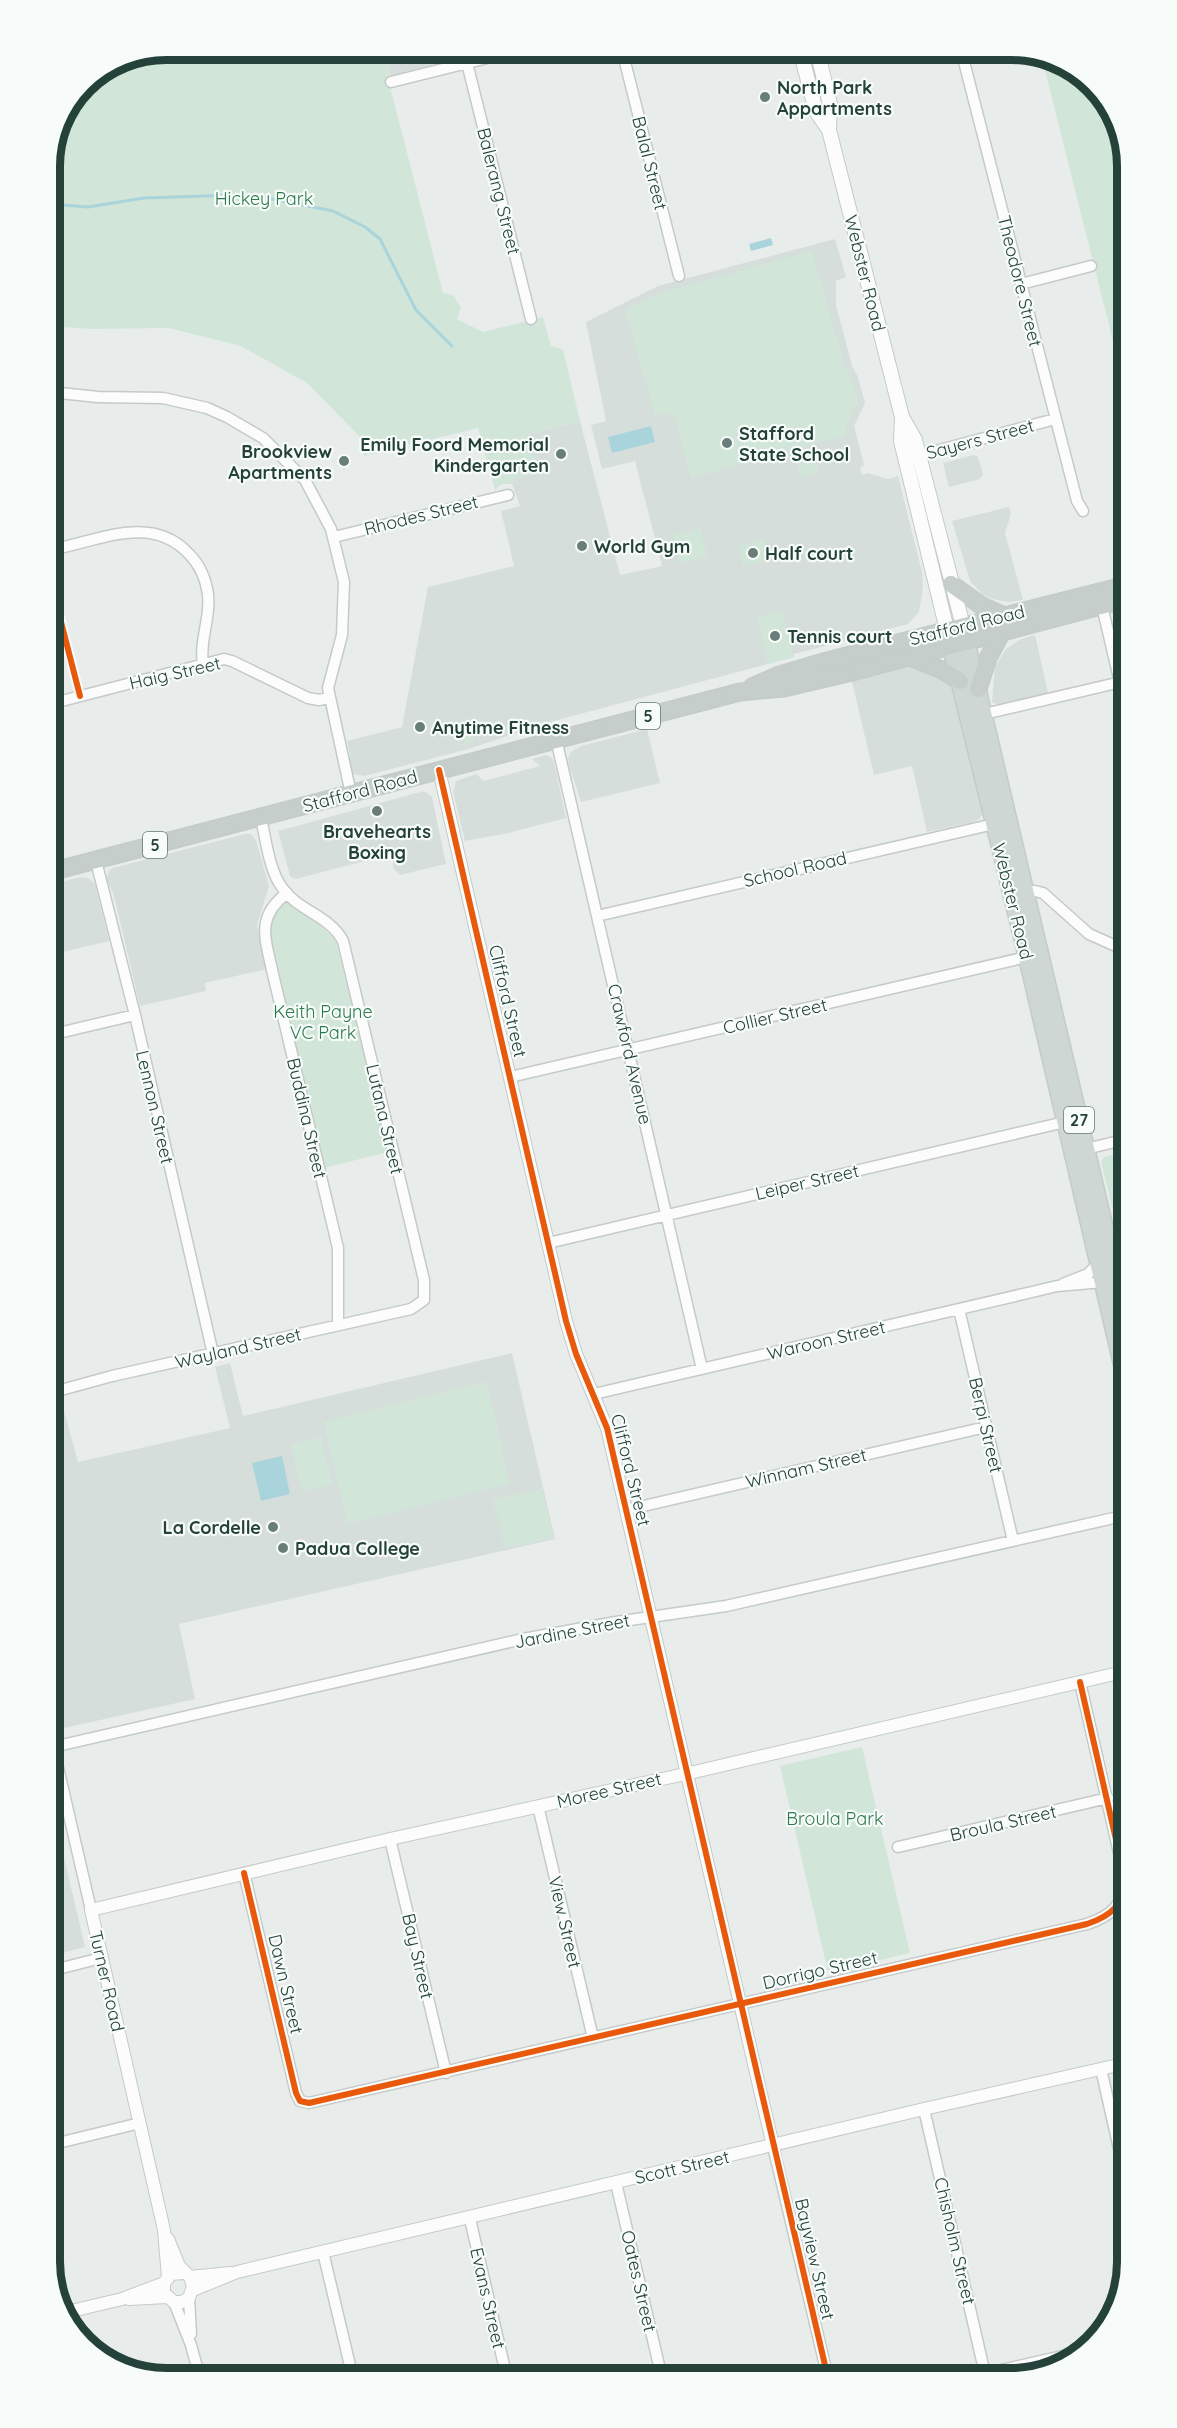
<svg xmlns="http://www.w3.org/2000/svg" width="1177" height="2428" viewBox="0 0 1177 2428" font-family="Quicksand,sans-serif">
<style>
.built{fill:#d6dedb}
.green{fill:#d1e6d8}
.water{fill:#a9d4db}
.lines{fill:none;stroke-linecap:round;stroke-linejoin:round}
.stream{stroke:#a9d4db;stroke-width:3}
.minor-casing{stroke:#c5cac8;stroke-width:13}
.tertiary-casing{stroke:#c5cac8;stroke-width:14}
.secondary-casing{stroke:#c3cbc8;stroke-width:16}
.primary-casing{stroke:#c3ccc9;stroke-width:19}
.trunk-casing{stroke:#c3ccc9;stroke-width:19}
.minor{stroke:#fcfcfc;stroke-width:10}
.tertiary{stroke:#fcfcfc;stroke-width:12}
.secondary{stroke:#fcfcfc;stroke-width:14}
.primary{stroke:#cfd7d5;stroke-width:16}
.trunk{stroke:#c6cecc;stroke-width:16}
.cycleway-casing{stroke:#f7fbf9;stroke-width:10}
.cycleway{stroke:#e8590c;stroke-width:6}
.poi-dot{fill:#697e78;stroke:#f7fbf9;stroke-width:2}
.labels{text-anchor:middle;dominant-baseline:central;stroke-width:4.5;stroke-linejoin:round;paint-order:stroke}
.shield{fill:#f7fbf9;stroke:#637a73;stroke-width:1.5}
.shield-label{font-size:16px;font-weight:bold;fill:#24423a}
.poi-label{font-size:18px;font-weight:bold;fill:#24423a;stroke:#f7fbf9;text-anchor:start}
.street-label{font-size:18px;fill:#24423a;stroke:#f7fbf9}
.park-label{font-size:18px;fill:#2d7a4b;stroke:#f7fbf9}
.rim{fill:none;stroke:#24423a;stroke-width:8}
</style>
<rect width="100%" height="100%" fill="#e8edeb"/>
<path class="built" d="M383,50H485L390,76Z
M835,239L846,277L836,281V305L852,366L858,377L865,403L854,426L864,465L860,467L862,475L868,473L888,479L898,476L922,572L923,588L919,612L908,624L794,654V657L554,721L465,750L364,776L353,774L349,762L350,755L347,741L402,727L428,587L514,566L501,511L520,506L512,484L515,479L527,435L580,421L620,575L662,566L635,461L602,469L591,425L606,421L586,322L658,286Z
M974,455L978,457L983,475L980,479L949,487L943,463Z
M1009,507L1011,514L1005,533L1023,600L1008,602L992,599L982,594L970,581L952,521Z
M1035,635L1048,693L998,705L992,702L995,666L1006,649L1019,640Z
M913,665L952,683L984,812L979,819L973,822L927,832L912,766L874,775L851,677Z
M647,729L660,783L581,802L569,765L568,758L572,751L581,746Z
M546,755L552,758L554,762L566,818L504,834L465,841L453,792L456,781L476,774L484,781L540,766L532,759Z
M424,791L432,797L446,864L400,875L393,868V857L389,855L295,879L290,876L278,831Z
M245,834H251L256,840L269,886L257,925L267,969L205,983L206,991L140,1006L113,892L106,879L109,871L113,868Z
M80,877L88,878L95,884L109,941L50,955V885Z
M512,1353L555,1539L179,1624L195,1699L64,1728L50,1666V1405L62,1403L78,1462L230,1428L215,1367L230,1363L243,1416Z
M50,1798L85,1947L50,1956Z"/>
<path class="green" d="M166,50H383L391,82V90L443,293L453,295L461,308L457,319L483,332L543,317L551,346L563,349L580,421L527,435L540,473L515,479L512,484H502L495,490L478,428L364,456L360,437L307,383L241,346L168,328L92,329L50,326V158L58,121L84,83L122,58Z
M1042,58L1082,73L1119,122L1127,166V397Z
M812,251L845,368L852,380L858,402L845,428L847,435L691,478L673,412L655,416L625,310L660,293Z
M814,458L819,471L802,478L797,464Z
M700,528L707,556L680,563L673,536Z
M763,539L769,560L743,566L738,546Z
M782,611L794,657L768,664L757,618Z
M472,733L474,742L412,758L466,743L464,735Z
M281,901C297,902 325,929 336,941L388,1152L324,1168L268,928Z
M1115,1154L1127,1211L1114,1214L1101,1162L1104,1157Z
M487,1382L510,1484L347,1524L324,1422Z
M321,1437L333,1484L303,1492L291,1445Z
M542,1489L553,1538L505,1548L493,1500Z
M862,1747L910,1953L828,1972L780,1766Z"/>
<path class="water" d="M771,238L773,245L751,251L749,244Z
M651,426L655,442L612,453L608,437Z
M282,1456L290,1494L261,1501L252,1463Z"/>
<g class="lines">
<path class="stream" d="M50,204L88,207L144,198L238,195L262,197L333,211L365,227L380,239L416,310L452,346"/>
<defs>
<path id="minor" d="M622,50L679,276
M961,50L1077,501L1083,511
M467,63L531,319
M391,82L519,50
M1021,284L1091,266
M50,392L98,397L163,398L207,408L227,417L263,438L305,480L331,529L344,582L342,635L328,688L351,794
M914,457L1055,419
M334,537L508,495
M50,550C96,542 151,512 189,554C200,565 206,579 208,595C211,618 199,640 203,664
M1102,606L1127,712
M50,704L224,659L232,661L308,698L319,700L329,698
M984,714L1121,682L1127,683
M556,739L702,1369
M96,861L135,1015L213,1354
M287,893C256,917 265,937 272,970L338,1248V1325
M1021,894L1035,891L1043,893L1089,934L1127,951
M597,916L994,824
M50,1035L135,1015
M510,1077L1031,956
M1086,1149L1127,1139
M548,1243L1065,1122
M1063,1284L1088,1274L1099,1263
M959,1309L1013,1541
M50,1393L112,1376L411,1309L424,1300V1280L343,941C330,916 299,911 283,889C269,871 266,840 261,818
M594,1394L1032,1292L1057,1286L1103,1282
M626,1510L986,1427
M50,1733L91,1910
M53,1747L523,1639L616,1622L726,1606L1127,1515
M538,1806L593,2038
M390,1839L446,2073
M898,1847L1108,1798
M244,1873L296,2093L300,2101L309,2103L1087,1924C1111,1916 1124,1905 1125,1879L1080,1682
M50,1971L101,1958
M1101,2069L1127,2184
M924,2109L985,2374
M50,2145L140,2123
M773,2146L828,2378
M616,2183L662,2378
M470,2219L507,2378
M323,2252L353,2378
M189,2298L191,2334
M174,2302L191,2345L200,2378
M966,2378L1076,2353"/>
<path id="tertiary" d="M439,770L566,1321L576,1354L607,1428L773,2146
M168,2239L179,2266L190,2277L193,2286L189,2298L182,2302H174L164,2293V2283L171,2274L183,2273
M168,2277L164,2230L91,1910L390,1839L694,1772L1127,1671
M190,2277L230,2273
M193,2290L237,2272L924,2109L1127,2063
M129,2299L167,2297
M63,2313L122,2299L164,2283"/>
<path id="secondary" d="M800,50L816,111L829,130
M817,50L830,104L829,130L902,417L915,440L963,626
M902,419L901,441L947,630"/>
<path id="primary" d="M963,628L1127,1322
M947,631L1027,957L1127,1386"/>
<path id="trunk" d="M951,584L982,606L1004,616
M910,657L942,670L960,681
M752,687L779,675L823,662L1127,585
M978,689L988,658L1002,632
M50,872L740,692L784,688L852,672L1127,599"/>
</defs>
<use href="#minor" class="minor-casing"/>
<use href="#tertiary" class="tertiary-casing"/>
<use href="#secondary" class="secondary-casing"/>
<use href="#primary" class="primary-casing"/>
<use href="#trunk" class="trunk-casing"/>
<use href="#minor" class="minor"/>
<use href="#tertiary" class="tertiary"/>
<use href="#secondary" class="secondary"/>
<use href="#primary" class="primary"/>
<use href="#trunk" class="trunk"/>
<defs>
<path id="cycleway" d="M50,579L80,696
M439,770L566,1321L576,1354L607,1428L828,2378
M244,1873L296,2093L300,2101L309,2103L1087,1924C1111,1916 1124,1905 1125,1879L1080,1682"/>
</defs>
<use href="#cycleway" class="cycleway-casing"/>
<use href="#cycleway" class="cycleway"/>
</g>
<g class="poi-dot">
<circle cx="765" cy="97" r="6"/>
<circle cx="727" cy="443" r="6"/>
<circle cx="561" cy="454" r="6"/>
<circle cx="344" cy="461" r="6"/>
<circle cx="582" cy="546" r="6"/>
<circle cx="753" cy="553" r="6"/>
<circle cx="775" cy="636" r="6"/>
<circle cx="420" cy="727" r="6"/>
<circle cx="377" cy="811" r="6"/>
<circle cx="273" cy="1527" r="6"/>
<circle cx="283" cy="1548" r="6"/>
</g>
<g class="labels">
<g class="shield">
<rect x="636" y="703" width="24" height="26" rx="4.5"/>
<rect x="143" y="832" width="24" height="26" rx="4.5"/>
<rect x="1064" y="1107" width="30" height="26" rx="4.5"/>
</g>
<g class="shield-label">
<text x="648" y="716">5</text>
<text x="155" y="845">5</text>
<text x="1079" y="1120">27</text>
</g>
<g class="poi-label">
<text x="777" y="87">North Park<tspan x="777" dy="21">Appartments</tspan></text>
<text x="739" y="433">Stafford<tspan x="739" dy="21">State School</tspan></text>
<text x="549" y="444" text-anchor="end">Emily Foord Memorial<tspan x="549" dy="21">Kindergarten</tspan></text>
<text x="332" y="451" text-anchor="end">Brookview<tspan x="332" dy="21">Apartments</tspan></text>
<text x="594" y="546">World Gym</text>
<text x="765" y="553">Half court</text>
<text x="787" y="636">Tennis court</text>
<text x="432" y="727">Anytime Fitness</text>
<text x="377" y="831" text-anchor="middle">Bravehearts<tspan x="377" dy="21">Boxing</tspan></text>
<text x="261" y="1527" text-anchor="end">La Cordelle</text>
<text x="295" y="1548">Padua College</text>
</g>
<g class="street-label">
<text transform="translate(650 163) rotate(76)">Balal Street</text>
<text transform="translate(499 191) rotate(76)">Balerang Street</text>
<text transform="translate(865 273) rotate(76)">Webster Road</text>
<text transform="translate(1020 281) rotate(76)">Theodore Street</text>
<text transform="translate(980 439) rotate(-15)">Sayers Street</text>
<text transform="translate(421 515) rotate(-14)">Rhodes Street</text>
<text transform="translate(967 625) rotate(-14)">Stafford Road</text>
<text transform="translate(175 673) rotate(-13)">Haig Street</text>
<text transform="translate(360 791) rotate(-15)">Stafford Road</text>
<text transform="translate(795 869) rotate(-13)">School Road</text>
<text transform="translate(1013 901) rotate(76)">Webster Road</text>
<text transform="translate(508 1001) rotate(77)">Clifford Street</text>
<text transform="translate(775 1016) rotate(-13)">Collier Street</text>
<text transform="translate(630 1054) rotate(77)">Crawford Avenue</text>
<text transform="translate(155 1107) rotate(77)">Lennon Street</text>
<text transform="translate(307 1118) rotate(77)">Buddina Street</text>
<text transform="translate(385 1119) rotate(77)">Lutana Street</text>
<text transform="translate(807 1182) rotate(-13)">Leiper Street</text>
<text transform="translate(826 1340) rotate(-13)">Waroon Street</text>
<text transform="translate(238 1348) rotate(-13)">Wayland Street</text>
<text transform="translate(986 1425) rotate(77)">Berpi Street</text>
<text transform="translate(806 1468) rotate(-13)">Winnam Street</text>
<text transform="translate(631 1470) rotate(76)">Clifford Street</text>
<text transform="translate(572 1631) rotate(-11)">Jardine Street</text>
<text transform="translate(609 1790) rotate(-13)">Moree Street</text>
<text transform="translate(1003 1823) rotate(-13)">Broula Street</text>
<text transform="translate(565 1922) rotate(77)">View Street</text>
<text transform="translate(418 1956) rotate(77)">Bay Street</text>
<text transform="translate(820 1970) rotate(-13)">Dorrigo Street</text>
<text transform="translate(107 1981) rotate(77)">Turner Road</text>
<text transform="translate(286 1984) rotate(77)">Dawn Street</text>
<text transform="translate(682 2167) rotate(-13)">Scott Street</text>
<text transform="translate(955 2241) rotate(77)">Chisholm Street</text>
<text transform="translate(815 2259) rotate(77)">Bayview Street</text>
<text transform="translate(639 2281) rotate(77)">Oates Street</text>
<text transform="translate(488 2298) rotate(77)">Evans Street</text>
</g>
<g class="park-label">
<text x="264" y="198">Hickey Park</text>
<text x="323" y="1011">Keith Payne<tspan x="323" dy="21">VC Park</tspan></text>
<text x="835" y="1818">Broula Park</text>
</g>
</g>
<path d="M0 0H1177V2428H0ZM166 60H1011A106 106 0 0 1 1117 166V2262A106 106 0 0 1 1011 2368H166A106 106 0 0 1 60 2262V166A106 106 0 0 1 166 60Z" fill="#f7fbf9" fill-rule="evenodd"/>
<path class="rim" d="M166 60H1011A106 106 0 0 1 1117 166V2262A106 106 0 0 1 1011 2368H166A106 106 0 0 1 60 2262V166A106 106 0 0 1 166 60Z"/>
</svg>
